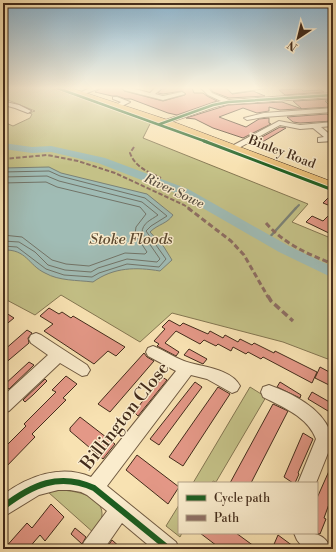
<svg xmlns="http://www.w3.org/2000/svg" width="336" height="552" viewBox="0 0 336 552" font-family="'Libre Bodoni',serif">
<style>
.green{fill:#c4c187;stroke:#847651}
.water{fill:#a0bcb5;stroke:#7b8277}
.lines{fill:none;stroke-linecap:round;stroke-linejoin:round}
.shore{stroke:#727468;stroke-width:1}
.stream-far1{stroke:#7b8277;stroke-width:2}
.stream{stroke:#7b8277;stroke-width:2.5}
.river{fill:#a0bcb5;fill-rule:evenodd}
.building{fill:#e49887;stroke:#432c1b}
.minor-casing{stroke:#705a41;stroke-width:2}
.major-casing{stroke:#432c1b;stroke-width:1}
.minor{fill:#faeccd;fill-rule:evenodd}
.major{fill:#ecc179;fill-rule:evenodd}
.quiet-far2{stroke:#8d6e63;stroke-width:2;stroke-dasharray:4.5 2;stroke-linecap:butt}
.quiet-far1{stroke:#8d6e63;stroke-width:3;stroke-dasharray:5.5 3;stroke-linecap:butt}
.quiet{stroke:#8d6e63;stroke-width:3.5;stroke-dasharray:7 3.5;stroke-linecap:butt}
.cycleway-far2-casing{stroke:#faeccd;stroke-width:4}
.cycleway-far1-casing{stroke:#faeccd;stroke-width:5}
.cycleway-casing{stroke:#faeccd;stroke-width:8}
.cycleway-far2{stroke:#1b5e20;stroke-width:2.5}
.cycleway-far1{stroke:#1b5e20;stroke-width:3}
.cycleway{stroke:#1b5e20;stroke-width:6}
.labels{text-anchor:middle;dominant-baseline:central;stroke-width:3;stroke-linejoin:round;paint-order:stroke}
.far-street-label{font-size:13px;fill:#432c1b;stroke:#faeccd}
.far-water-label{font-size:13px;font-style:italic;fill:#5a5042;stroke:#faeccd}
.park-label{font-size:15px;font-style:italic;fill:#5d4a31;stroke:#faeccd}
.near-street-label{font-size:18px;fill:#432c1b;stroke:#faeccd}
</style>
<rect width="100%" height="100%" fill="#f8e2b2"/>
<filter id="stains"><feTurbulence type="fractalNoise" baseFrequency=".005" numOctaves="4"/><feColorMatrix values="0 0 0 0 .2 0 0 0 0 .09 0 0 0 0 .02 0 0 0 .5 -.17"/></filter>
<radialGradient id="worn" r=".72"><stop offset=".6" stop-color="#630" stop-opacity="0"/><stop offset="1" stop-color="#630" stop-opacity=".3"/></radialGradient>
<path class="green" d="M3,88H51L151,122L143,138L308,204L292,222L333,239V361L283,342L172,313L140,342L61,295L35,315L3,298V125L6,123L13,126L30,118L32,114L29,113L35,111L8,100H3Z
M250,387L266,397L216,482L213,481L212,483H193Z
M61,490C89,492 115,502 95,534L48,492Z
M179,505V533H182L180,537L166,526Z"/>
<path class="water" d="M49,167L61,173L147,194L173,215C167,224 158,224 150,232L164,247L172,260L160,271C136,267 114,267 93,282C77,280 59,281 45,273C28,265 27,249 3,250V168Z"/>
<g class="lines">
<path class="shore" d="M3,172L49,171L60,176L145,198L167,216L151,226L146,231L166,259L159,267L127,264L99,273L92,277L64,275L46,269L17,247L3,246
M3,177L47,176L59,181L142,202L158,215C151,220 142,223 142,233L160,259L157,262L127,259L98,268L91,272L65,270L48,265L35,252L19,242L3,241
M3,183L46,182L57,187L140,207L146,214L136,227L135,234L147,252L145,254L125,253L89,266L66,264L52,260L22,237L3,235"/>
<path class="stream-far1" d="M295,209L299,205"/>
<path class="stream" d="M268,239L296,208"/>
<path class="river" d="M3,143L32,147L51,146L105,158L188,189L289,246L333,267V278L279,252L180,195L98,163L51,152L32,153L3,149Z"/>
</g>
<path class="building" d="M101,88H122L124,91L163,101L185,95L186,94L182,91L163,94L158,93L163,88H192L194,93H203L207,96L217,101L177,115L168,113L131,99H126L117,96H112L95,92Z
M210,88H226L232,94L253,91L265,96L229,98L213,92Z
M301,89L303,91L321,90L324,92L285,95L279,90Z
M331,99L333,101H325L331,107L280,110L269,107V111L257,113L243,108L219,117L246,127L259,119L269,118V123L271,124L243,138L213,128L195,119L186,118L228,105L282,102L302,109L293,101Z
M327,114L333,119V121L300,123L293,122L287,117Z
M280,127L286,128L259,144L253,142Z
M333,193V207L323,203Z
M333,211V235L306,222L312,216L323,221Z
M49,308L59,314L62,312L71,318L73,316L125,347L116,356L108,351L94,364L44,331L53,324L40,316Z
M3,311L14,318L3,327Z
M169,320L180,326L183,323L208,334L210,331L223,338L225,335L238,342L240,339L252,345L254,343L274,353L275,351L317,372L312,383L263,357L261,359L248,352L246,354L233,347L231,351L218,344L216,346L204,340L200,344L176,331L165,343L179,352L176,356L157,346L159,344L154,341L165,329L162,327Z
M27,330L32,333L28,338L29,343L3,365V351Z
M189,349L207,359L203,364L184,355Z
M144,353L147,357L154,361L110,412L98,404Z
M29,362L34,365L9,389L4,385Z
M320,367L333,374V387L315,378Z
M66,376L77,384L63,398L66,400L32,434L35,437L3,470V449L26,426L24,424L56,392L52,390Z
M162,377L167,380L138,416L134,412Z
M45,379L47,381L33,395L25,402L23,400Z
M195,382L202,387L159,445L150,439Z
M280,382L301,395L300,398L277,387Z
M218,387L230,394L183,466L169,457Z
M312,392L333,404V414L308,399Z
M273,404L288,411L251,483H230Z
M80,417L115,444L103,459L70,431V428Z
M303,433L313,439L298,473L299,474L295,483H293L284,477Z
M137,455L179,487L168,504L126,470Z
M333,462V493L324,518L326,519L320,534L317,533V498Z
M51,504L64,517L45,541L40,535L28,549H4L27,523L32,528Z
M75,528L86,537L82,544L71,534Z
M200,533H236L258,549H221Z
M278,535L297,549H272Z
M112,540L122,549H106Z"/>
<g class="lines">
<defs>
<path id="minor" d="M90,88H100L82,95L77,94Z
M123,88H131L150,93L155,88H162L155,94L163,96L182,92L185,94L163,100L124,90Z
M201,88H208L212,93L229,100L333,93V97L228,104L215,107L167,123H163V121L221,101L208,95Z
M227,88H266L232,93Z
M113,97H117L130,102L120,107H116V105L121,102L113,99Z
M6,102L19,105L31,111L28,113L15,108L4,105L3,104Z
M333,108V112L264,117L247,120L244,118L264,113Z
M279,121L300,125L333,122V126L321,127L333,137V141L318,142V138L324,137L313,128L300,129L280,125L237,149H234L230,147Z
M36,333L41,335L87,365L90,370L87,375L82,376L60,363L9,411L3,413V396L48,355L31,343L29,339L31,335Z
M153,346C164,350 173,357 184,361C200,367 231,368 240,386L237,391L232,393L207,379L191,375L107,486L176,542L179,549H153L122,523L104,549H81L84,542L107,511L87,495L81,492L70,490H58L39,495L3,517V495C28,476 61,464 91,477L176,371L148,356L146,352L148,348Z
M269,385C293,394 320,407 330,431L333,432V448H330L316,483H298L316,439C308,417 283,407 263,397L261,392L263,387Z
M294,533C311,533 324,531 331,549H304L297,540Z"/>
<path id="major" d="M60,88H71L174,122L333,182V189L168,126Z"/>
</defs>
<use href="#minor" class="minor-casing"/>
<use href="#major" class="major-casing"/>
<use href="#minor" class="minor"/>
<use href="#major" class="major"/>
<path class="quiet-far2" d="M134,147L130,153C135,167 148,172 161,178
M3,159L47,155L78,161L115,173L184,205L190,209"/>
<path class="quiet-far1" d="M188,208L231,241L244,255L268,297
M266,223C284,244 308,254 333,264"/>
<path class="quiet" d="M268,296L271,301L293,321"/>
<defs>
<path id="cycleway-far2" d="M57,88L207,142
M160,124L213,105L228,102L333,95"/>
<path id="cycleway-far1" d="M204,141L333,190"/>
<path id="cycleway" d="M3,507C32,485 59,472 94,488L169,549"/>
</defs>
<use href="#cycleway-far2" class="cycleway-far2-casing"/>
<use href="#cycleway-far1" class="cycleway-far1-casing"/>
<use href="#cycleway" class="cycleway-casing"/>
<use href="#cycleway-far2" class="cycleway-far2"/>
<use href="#cycleway-far1" class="cycleway-far1"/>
<use href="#cycleway" class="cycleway"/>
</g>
<linearGradient id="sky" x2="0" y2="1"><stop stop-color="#8bb7d4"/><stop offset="0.53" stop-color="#fcf2dc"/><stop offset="1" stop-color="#fcf2dc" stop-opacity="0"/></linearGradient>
<rect width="336" height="166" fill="url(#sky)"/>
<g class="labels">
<g class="far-street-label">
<text transform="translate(282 152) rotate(21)">Binley Road</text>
</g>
<g class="far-water-label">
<text transform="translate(174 191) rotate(25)">River Sowe</text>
</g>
<g class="park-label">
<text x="131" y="239">Stoke Floods</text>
</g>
<g class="near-street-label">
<text transform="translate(125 416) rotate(-52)">Billington Close</text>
</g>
</g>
<rect width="336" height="552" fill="none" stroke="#f8e2b2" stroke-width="16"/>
<rect x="4" y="4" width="328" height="544" fill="none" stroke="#432c1b" stroke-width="2"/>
<rect x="8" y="8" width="320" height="536" fill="none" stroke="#432c1b"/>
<rect x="178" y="482" width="140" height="52" fill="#faeccd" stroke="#b19f86"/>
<rect x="186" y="495" width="20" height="6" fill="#1b5e20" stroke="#b19f86"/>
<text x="214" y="502" font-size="12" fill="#432c1b">Cycle path</text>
<rect x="186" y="515" width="20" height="6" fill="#8d6e63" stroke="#b19f86"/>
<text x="214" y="522" font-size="12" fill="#432c1b">Path</text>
<g transform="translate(298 38) rotate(215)" stroke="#faeccd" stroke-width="3" paint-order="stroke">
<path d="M0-3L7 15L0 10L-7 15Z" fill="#432c1b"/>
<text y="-6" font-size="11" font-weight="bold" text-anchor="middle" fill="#432c1b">N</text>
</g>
<rect width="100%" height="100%" filter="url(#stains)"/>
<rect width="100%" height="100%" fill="url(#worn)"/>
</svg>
